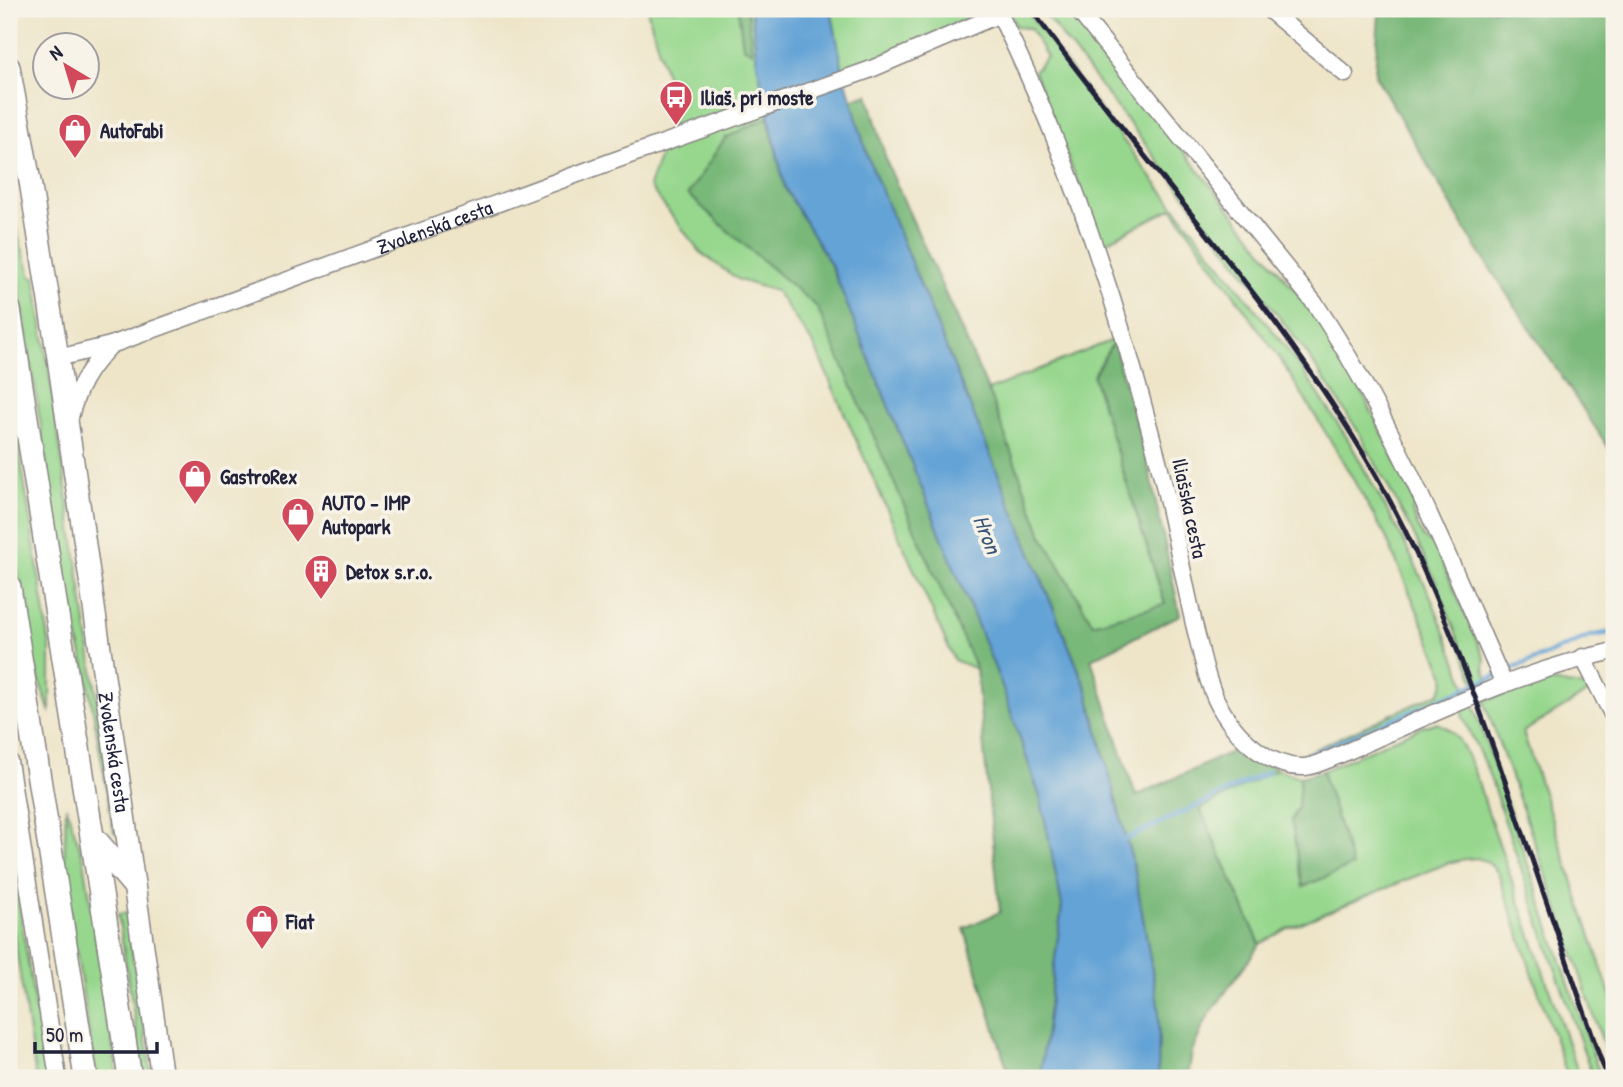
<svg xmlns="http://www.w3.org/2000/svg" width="1623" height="1087" viewBox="0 0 1623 1087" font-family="'Patrick Hand',sans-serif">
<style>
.green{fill:#96d78d;stroke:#5c7c64;stroke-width:2}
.forest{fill:#78b878;stroke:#4d6d5a;stroke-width:2}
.water{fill:#64a3d6;stroke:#436288;stroke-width:2}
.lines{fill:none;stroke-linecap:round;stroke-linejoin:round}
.stream{stroke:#64a3d6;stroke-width:5}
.minor-casing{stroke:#888482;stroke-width:19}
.major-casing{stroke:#888482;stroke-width:24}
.highway-casing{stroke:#888482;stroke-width:26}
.minor{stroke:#fff;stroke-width:16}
.major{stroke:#fff;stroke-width:21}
.highway{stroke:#fff;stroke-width:23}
.rail{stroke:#22223b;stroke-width:5}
.labels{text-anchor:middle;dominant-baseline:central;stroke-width:7;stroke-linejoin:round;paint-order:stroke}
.poi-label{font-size:21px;font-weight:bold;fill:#22223b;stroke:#f7f3e8;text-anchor:start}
.street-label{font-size:21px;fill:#22223b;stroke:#f7f3e8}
.water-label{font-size:23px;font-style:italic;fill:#3c5679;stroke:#f7f3e8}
</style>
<rect width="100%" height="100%" fill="#f7f3e8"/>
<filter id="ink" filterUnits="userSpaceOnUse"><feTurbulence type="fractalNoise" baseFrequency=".0143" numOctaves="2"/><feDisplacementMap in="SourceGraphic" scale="14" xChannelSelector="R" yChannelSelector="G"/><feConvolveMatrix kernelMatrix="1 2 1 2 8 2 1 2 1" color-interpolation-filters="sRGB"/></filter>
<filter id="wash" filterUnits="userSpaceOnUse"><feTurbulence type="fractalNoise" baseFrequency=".00686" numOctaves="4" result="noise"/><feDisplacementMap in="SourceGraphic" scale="28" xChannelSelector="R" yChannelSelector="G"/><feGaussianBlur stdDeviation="1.57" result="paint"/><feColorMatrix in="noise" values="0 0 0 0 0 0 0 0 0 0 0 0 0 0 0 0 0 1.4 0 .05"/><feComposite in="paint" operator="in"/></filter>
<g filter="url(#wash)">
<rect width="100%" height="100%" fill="#eee5c9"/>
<path class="green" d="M647,9H751L757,63L785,188L976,669L954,660L814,345L776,291L739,280L701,253L649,186L676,110Z
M831,9H974L972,14L958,24L843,72Z
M1008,9H1025L1144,168L1281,341L1314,387L1349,441L1402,538L1430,595L1468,691L1316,757L1299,761L1297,757L1439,693L1444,685L1445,676L1386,537L1337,451L1278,356L1172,208L1102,244L1034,71L1047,57L1030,28L1017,27Z
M1041,9H1070L1328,332L1351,370L1416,502L1412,512L1422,536L1435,546L1485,659L1484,668L1489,683L1477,688L1437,584L1412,531L1358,431L1306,352Z
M9,191L14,223L31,277H35L117,834L114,832L86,670L69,605L9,223Z
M1115,339L1093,376L1165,605L1092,624L1042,535L988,390Z
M9,384L50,647V713L30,652L9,513Z
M1540,681L1583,686L1589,692L1523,732L1614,1006V1077L1564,925L1484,701Z
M1473,704L1601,1078H1593L1487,769L1462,715L1464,708Z
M1436,723C1458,728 1467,755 1475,774L1580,1078H1568L1498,873C1482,852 1471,858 1448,863L1286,929L1260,944L1200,809L1277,769L1300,777L1298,807L1291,821L1352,866L1322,771L1424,726Z
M66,806L84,860L118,1078H96L64,873Z
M9,840L36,1013L40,1018L49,1078H36L9,904Z
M126,913L152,1078H144L118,914Z"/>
<path class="forest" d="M738,9H747L752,51L743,47Z
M1373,9H1614V456L1474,244L1375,75L1379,14Z
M868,94L887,163L988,390L1042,535L1093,624L1165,604L1093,376L1115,339L1119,364L1147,460L1180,615L1091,659L1136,796L1240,748L1277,769L1200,809L1260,944L1207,1018L1192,1051L1188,1078H1158L1159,1010L1135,872L1087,690L867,155L851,100Z
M768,117L785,188L831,265L1001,683L1041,800L1062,905L1040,1078H1010L964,928L1000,912L976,669L817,307L727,230L688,194L725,138Z
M1322,771L1352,866L1303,887L1291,821L1298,807L1300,777Z"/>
<path class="water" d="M751,9H831L843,70L867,155L1087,690L1135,872L1159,1010L1158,1078H1040L1062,905L1041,800L1001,683L831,265L785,188L757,63Z"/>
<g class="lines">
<path class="stream" d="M1296,760L1591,636L1614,632
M1122,841L1268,772"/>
</g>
</g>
<g filter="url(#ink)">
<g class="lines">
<defs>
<g id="minor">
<path d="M997,9C1067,150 1117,301 1156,453C1171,509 1181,567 1194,624C1202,654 1207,688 1224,714C1240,740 1272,769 1305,767C1314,766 1322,762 1330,759C1423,719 1515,672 1614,651"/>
<path d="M1077,9L1316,305C1395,423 1447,555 1504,684"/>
<path d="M1268,9L1345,74"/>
<path id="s1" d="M58,358L111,345L613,161L869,70L1000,14"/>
<path d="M69,421C77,388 87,370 111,345"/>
<path d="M1583,657L1614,718"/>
<path d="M9,761L58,1078"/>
</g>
<g id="major">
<path id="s2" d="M9,67L31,187L58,358L162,1078"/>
</g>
<path id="highway" d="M9,310L130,1078
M9,587L86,1078
M92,836L133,884"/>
</defs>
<use href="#minor" class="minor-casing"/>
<use href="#major" class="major-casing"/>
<use href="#highway" class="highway-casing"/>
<use href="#minor" class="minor"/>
<use href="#major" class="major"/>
<use href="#highway" class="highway"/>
<path class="rail" d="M1031,9C1139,158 1268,294 1363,453C1429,563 1471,683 1513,804C1544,895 1576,987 1607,1078"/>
</g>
</g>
<defs>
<symbol id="bus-pin" viewBox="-11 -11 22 30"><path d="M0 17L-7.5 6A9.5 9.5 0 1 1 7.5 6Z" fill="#d1495b" stroke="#f7f3e8"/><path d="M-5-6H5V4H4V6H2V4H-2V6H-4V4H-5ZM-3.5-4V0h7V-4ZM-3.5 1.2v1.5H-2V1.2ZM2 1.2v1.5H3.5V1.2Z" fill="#fff"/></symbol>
<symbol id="shop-pin" viewBox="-11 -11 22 30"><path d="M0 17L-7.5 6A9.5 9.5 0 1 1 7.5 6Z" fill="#d1495b" stroke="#f7f3e8"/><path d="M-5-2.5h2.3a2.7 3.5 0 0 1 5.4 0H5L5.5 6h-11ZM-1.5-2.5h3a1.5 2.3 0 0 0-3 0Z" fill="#fff"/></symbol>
<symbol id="building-pin" viewBox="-11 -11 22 30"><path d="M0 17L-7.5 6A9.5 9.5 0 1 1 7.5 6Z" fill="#d1495b" stroke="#f7f3e8"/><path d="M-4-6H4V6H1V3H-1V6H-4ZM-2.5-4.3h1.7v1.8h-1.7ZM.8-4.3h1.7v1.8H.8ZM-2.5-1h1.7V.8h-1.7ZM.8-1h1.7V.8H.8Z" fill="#fff"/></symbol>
</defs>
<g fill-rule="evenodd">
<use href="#bus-pin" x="657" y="78" width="38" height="52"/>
<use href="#shop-pin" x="56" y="111" width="38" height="52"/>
<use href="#shop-pin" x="176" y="457" width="38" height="52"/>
<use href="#shop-pin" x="279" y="495" width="38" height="52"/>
<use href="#building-pin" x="302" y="552" width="38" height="52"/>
<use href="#shop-pin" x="243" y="902" width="38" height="52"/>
</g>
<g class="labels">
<g class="poi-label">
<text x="700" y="97">Iliaš, pri moste</text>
<text x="100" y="130">AutoFabi</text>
<text x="220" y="476">GastroRex</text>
<text x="322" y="502">AUTO - IMP<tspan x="322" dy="24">Autopark</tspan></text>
<text x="346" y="571">Detox s.r.o.</text>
<text x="286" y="921">Fiat</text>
</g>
<g class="street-label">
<text stroke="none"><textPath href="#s1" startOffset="399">Zvolenská cesta</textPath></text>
<text transform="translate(1190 508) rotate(78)">Iliašska cesta</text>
<text stroke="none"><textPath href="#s2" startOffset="693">Zvolenská cesta</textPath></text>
</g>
<g class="water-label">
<text transform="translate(988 534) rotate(68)">Hron</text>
</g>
</g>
<rect width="1623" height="1087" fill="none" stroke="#f7f3e8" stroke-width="35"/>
<g transform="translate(66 66) rotate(322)"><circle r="33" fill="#f7f3e8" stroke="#a29fa3" stroke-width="2"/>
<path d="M0-5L12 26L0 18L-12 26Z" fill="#d1495b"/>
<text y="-10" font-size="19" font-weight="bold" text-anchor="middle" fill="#22223b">N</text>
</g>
<path d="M35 1042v10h122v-10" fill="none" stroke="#22223b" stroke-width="3.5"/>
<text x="46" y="1042" font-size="21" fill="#22223b" stroke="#f7f3e8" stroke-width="5" paint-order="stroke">50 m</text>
</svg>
